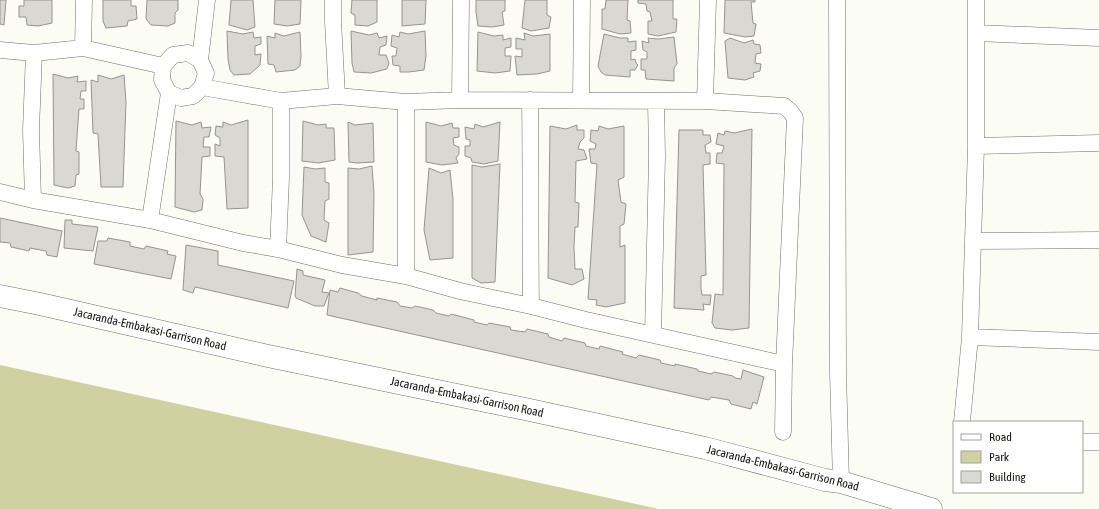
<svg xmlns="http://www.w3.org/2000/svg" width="1099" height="509" viewBox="0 0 1099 509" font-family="'Asap Condensed',sans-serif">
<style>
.green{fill:#d0d1a0}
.building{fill:#d9d9d2;stroke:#95958e}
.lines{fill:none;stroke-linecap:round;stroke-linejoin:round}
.street-casing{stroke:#707069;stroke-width:17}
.secondary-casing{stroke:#707069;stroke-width:23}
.street{stroke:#fff;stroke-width:16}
.secondary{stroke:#fff;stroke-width:22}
.labels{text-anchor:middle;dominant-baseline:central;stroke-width:3;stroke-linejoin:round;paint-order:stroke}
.street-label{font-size:12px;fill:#131310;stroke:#fff}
</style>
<rect width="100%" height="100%" fill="#fbfcf4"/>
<path class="green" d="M0,365L659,509H0Z"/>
<path class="building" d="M0,0H6L4,25L0,24Z
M24,0H52V23L38,26L27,25L26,17H19V6H24Z
M103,0H131V6H136L137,19L128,21L127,26L106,28L103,21Z
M147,0H178V10L175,13V23L168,26L151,25L146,19Z
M231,0H253L255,27L247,30L229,25Z
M275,0H301L300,24L287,26L274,24Z
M352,0H377V22L368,26L355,25V15L351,13Z
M402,0H426L425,24L402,26Z
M476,0H505V11L502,12L504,25L492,27L478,26L476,12Z
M525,0H547V15L551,17L549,28L531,31L522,28Z
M606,0H628L627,20L630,21L631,33L620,34L602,29V9H605Z
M638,0H673V19H677L676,32L658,36L648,34V21H652L650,12L647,11L646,4L638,3Z
M725,0H755V2H751L753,23L756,24L754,36L745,37L724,33Z
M227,31L243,34L253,32L254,38L261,37V44L255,46V55L261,54L260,65L250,74L234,75L230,70L228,59Z
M351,31L369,35L377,33L379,38L387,36L386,45L380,47L379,55H386L389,63L387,69L371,73L354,72L352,63Z
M425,31L426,56L424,70L409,72H400V66L393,65L392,56H396L397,48L391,46L392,35L399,37L400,32L408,34Z
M300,32L301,56L300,66L295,70L276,72L274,65L268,64L267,36L275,38V33L284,36Z
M478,32L494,36L503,35V40L511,38V47L505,48V56H511L510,71L495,73L477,71Z
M524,33L533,36L550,34V71L537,74L517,75L515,56L522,57V49H516V38L525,40Z
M604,34L620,38H628V42L636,41V50L631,51V60L635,59L636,63L638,65L635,70H630V77L605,75L601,72L598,66Z
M674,37L677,64L674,68V81L646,79L645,70H641V59H647V52L643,50L642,41L649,43L648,38L658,39Z
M730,38L744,43L753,40L754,44L760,45L761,53L756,54L755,63L761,64L760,71L753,73L754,77L745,80L728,78L725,41Z
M53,74L68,78L78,76L77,82L86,81V91H81L80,99H84V109H79L76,151L79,152V174L76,175L75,186L68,188L54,185Z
M98,75L111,79L124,75L126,102L123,187H101L98,134L93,133L91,80L98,82Z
M248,120V208L227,209L224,157L215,156V144L220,146V138L215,135L216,126L223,127V122L231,125Z
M176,121L192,125L201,122L202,128L211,127L209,137H204L203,147H210V156L202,157L200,194L203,199L202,210L194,212L175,207Z
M303,121L318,125L326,124V128H334L335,160L318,163L302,161Z
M348,122L355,125L373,123L374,162L357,163L349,162Z
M426,122L441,126L452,123L453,128H459V137L453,138L454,145L459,147V154L456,158L458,163L442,165L426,162Z
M500,122L498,161L484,164L472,162L471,158L465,156V146H470V140L466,139L465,127L474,129L475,124L483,127Z
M577,125V130H584V138L580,142L578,149L584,150L587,159L576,161L575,202L579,203L578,227H575L574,247L575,269H582L584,279L572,285L548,278L550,126L566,129Z
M599,126L608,129L624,126V177L618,180L621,202L626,204L624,224L620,226V247L625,245V303L606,307L596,305L597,300L588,299L597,164L591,163L589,149H595L596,144L590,141L591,130L598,131Z
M752,129L749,328L732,330L715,328L712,323L715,294L723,295L724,164L716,163L717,153H722L724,146L716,144L718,133L724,135L725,131L734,133Z
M679,130H703V135H710L711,142L705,145L706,153H710V164L703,165L706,275L701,276V288L702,295H711L710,305L703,304L704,310L674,308Z
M500,164L495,282L481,283L472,278V165L482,167Z
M372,166L374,194L373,252L348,255V168L359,169Z
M304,167L315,169L325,168V182L329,183V199L325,201L324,220L329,223L326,242L311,236L302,215Z
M429,168L441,173L450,170L453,199V258L430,260L424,230Z
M0,218L62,231L57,257L47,255L46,251L30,248L29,251L11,247L10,243L0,242Z
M65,220H72V224L98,227L93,251L64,248Z
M108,238L130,242V246L144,249L146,246L168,251L167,254L176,256L171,279L94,264L98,241H107Z
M186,245L218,251V265L294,281L288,308L195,287L193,293L183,290Z
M297,269L303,271V275L325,280L322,292L329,293L324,306H315L296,298L295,296Z
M340,288L358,293L362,296L377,300V298L397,302L400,306L412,308L415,306L433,310L436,313L449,316L451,314L474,320V322L487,325L489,323L510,327L511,330L525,332L527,329L548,334L549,337L562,341L564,338L585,343L586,346L599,349L600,346L623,352L622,354L636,358L639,355L660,360L661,363L675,366V364L697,369L698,371L711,374L714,372L733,376L735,378L741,379L743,370L764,377L757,404L753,402L751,409L731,404L729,400L711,397L709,400L327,315L330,290L338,292Z"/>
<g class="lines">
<defs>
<path id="street" d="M333,0V21L337,96
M837,0L838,372L841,482
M976,33L1099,38
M83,48L84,0
M0,50L34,53L83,48L163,66
M200,60L188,53L173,55L163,66L162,80L169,93L181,98L193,96L202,87L206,73L200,60L207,0
M202,87L281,101L337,96L406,102L460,100L705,101L784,106L790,111L795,118L784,364L783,432
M460,100L461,0
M530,100C531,169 530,237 531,306
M581,100L582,0
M705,101L708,0
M976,146L1099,143
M0,192L33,200L150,220L243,243L278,249L342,265L406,276L460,291L531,306L586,320L784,364
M33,200L31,130L34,53
M150,220L169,93
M973,241L1099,240
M278,249L281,178V101
M406,276V102
M653,335L657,156L656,101
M970,337L1099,342
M962,422L970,337L976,146V0
M1082,442H1099"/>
<path id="secondary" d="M0,296L40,304L268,356L525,409L705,448L825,480L841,482L931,509"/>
</defs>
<use href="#street" class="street-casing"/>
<use href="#secondary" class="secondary-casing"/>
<use href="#street" class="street"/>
<use href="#secondary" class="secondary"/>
</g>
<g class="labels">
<g class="street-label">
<text transform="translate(150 329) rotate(13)">Jacaranda-Embakasi-Garrison Road</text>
<text transform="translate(467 397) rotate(12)">Jacaranda-Embakasi-Garrison Road</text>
<text transform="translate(783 468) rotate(14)">Jacaranda-Embakasi-Garrison Road</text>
</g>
</g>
<rect x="953" y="421" width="130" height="72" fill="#ffffff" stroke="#a1a19f"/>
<rect x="961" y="434" width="20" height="6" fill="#ffffff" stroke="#a1a19f"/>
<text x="989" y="441" font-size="12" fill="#131310">Road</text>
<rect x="961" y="451" width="20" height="12" fill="#d0d1a0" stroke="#a1a19f"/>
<text x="989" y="461" font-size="12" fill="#131310">Park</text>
<rect x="961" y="471" width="20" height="12" fill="#d9d9d2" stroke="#a1a19f"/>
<text x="989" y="481" font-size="12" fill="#131310">Building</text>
</svg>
